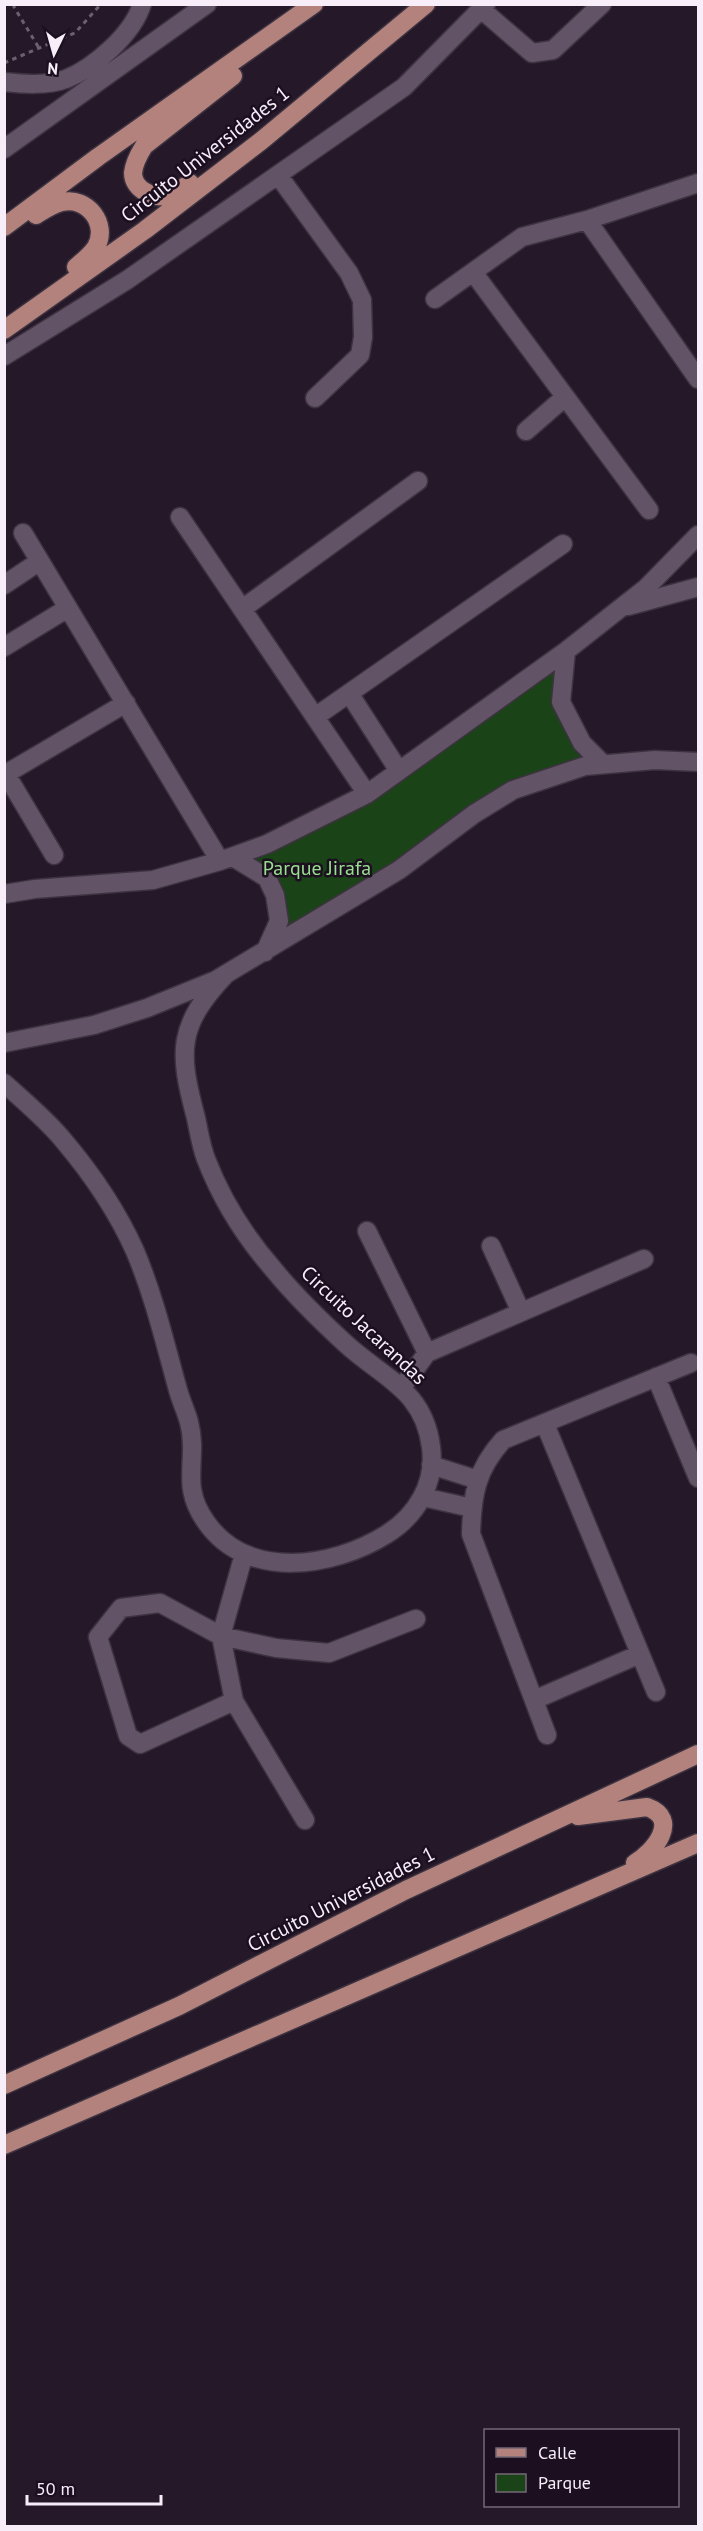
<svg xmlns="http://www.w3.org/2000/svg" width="703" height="2531" viewBox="0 0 703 2531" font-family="'PT Sans',sans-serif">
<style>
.green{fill:#1b4318}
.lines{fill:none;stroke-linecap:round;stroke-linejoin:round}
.minor-casing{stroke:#3d3340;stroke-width:21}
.major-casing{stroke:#3d3340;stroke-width:21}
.path{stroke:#6c606f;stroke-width:3;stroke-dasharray:4.5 4.5;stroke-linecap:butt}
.minor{stroke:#625366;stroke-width:18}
.major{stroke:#b3827d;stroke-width:18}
.labels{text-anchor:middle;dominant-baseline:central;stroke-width:5;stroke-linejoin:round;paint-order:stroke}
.street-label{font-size:20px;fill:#f7eefa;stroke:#1c0f1f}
.park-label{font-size:20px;fill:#97e08f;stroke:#1c0f1f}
</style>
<rect width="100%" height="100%" fill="#251829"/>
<path class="green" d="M566,651L565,708L603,764L552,776L265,952L275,895L233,857L393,777Z"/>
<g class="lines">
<defs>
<path id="minor" d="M481,9L532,53L553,50L602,4
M4,82C23,84 47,86 66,79C94,68 133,34 142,4
M4,149L207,4
M278,175L349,273L362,300L363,337L360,355L315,398
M587,220L698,379
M473,272L649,510
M435,299L522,237L587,220L698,183
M4,356L127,280L404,87L486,4
M526,431L565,397
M180,517L367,794
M23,533L220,861
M4,585L40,561
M628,606L698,587
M242,609L418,481
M4,647L68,608
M566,651L561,702L582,743L603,764
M349,693L399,771
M315,717L563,544
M6,774L54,855
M4,775L126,703
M233,857L267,878L275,895L279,921L265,952
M4,894L35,889L153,880L220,861L267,844L367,794L566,651L646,588L698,535
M4,1043L94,1025L147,1008L216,980L399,870L474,814L513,790L585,766L655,760L698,762
M4,1083C25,1102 47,1120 64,1141C91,1173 118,1213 135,1251C154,1296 165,1343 178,1390C181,1401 186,1411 189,1422C199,1461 179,1484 206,1522C247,1581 333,1568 387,1534C417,1515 436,1483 431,1447C424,1390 383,1378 346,1344C321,1321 296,1297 274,1270C246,1238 221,1198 206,1159C201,1146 199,1132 196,1118C178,1051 177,1026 226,974
M367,1231L427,1353
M491,1246L521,1312
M656,1377L698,1478
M402,1387L427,1353L644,1259
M545,1424L656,1692
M431,1465L478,1480
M423,1497L472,1508
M244,1554L221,1636L234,1701L305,1820
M534,1700L640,1654
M234,1701L140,1744L128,1736L98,1637L121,1608L160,1603L221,1636L276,1648L329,1653L416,1619
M547,1735L471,1534C472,1495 476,1470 503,1440L691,1363"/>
<path id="major" d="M190,183C184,187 177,193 169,195C155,200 133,190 133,173C134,163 139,154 144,146L233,76
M36,215C44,210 53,204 62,202C87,196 109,224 96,247C91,255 83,261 76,267
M4,227L98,157L314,4
M4,330L145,230L261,141L426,4
M578,1816L647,1807C681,1819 654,1852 635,1863
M4,2085L179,2006L406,1890L698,1754
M4,2145L698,1843"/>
</defs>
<use href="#minor" class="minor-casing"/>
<use href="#major" class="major-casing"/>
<path class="path" d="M14,4V7L39,48
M4,63L75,33L101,4"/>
<use href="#minor" class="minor"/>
<use href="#major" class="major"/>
</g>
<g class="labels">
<g class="street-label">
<text transform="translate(205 154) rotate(-38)">Circuito Universidades 1</text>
<text transform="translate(364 1325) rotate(43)">Circuito Jacarandas</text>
<text transform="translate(341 1899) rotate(-27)">Circuito Universidades 1</text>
</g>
<g class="park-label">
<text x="317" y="868">Parque Jirafa</text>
</g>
</g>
<rect width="703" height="2531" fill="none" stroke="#f7eefa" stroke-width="12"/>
<rect x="484" y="2429" width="195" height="78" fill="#1c0f1f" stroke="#746877" stroke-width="1.5"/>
<rect x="496" y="2448" width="30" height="9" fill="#b3827d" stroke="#746877" stroke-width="1.5"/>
<text x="538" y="2459" font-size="18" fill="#f7eefa">Calle</text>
<rect x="496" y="2474" width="30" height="18" fill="#1b4318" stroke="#746877" stroke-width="1.5"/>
<text x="538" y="2489" font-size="18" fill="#f7eefa">Parque</text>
<g transform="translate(54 54) rotate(185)" stroke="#1c0f1f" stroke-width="4.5" paint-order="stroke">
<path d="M0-4.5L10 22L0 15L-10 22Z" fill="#f7eefa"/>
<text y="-9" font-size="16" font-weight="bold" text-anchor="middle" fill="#f7eefa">N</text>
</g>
<path d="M27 2495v9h134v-9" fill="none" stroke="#f7eefa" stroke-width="3"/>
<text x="36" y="2495" font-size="18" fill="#f7eefa" stroke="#1c0f1f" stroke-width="4.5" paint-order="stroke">50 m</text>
</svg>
